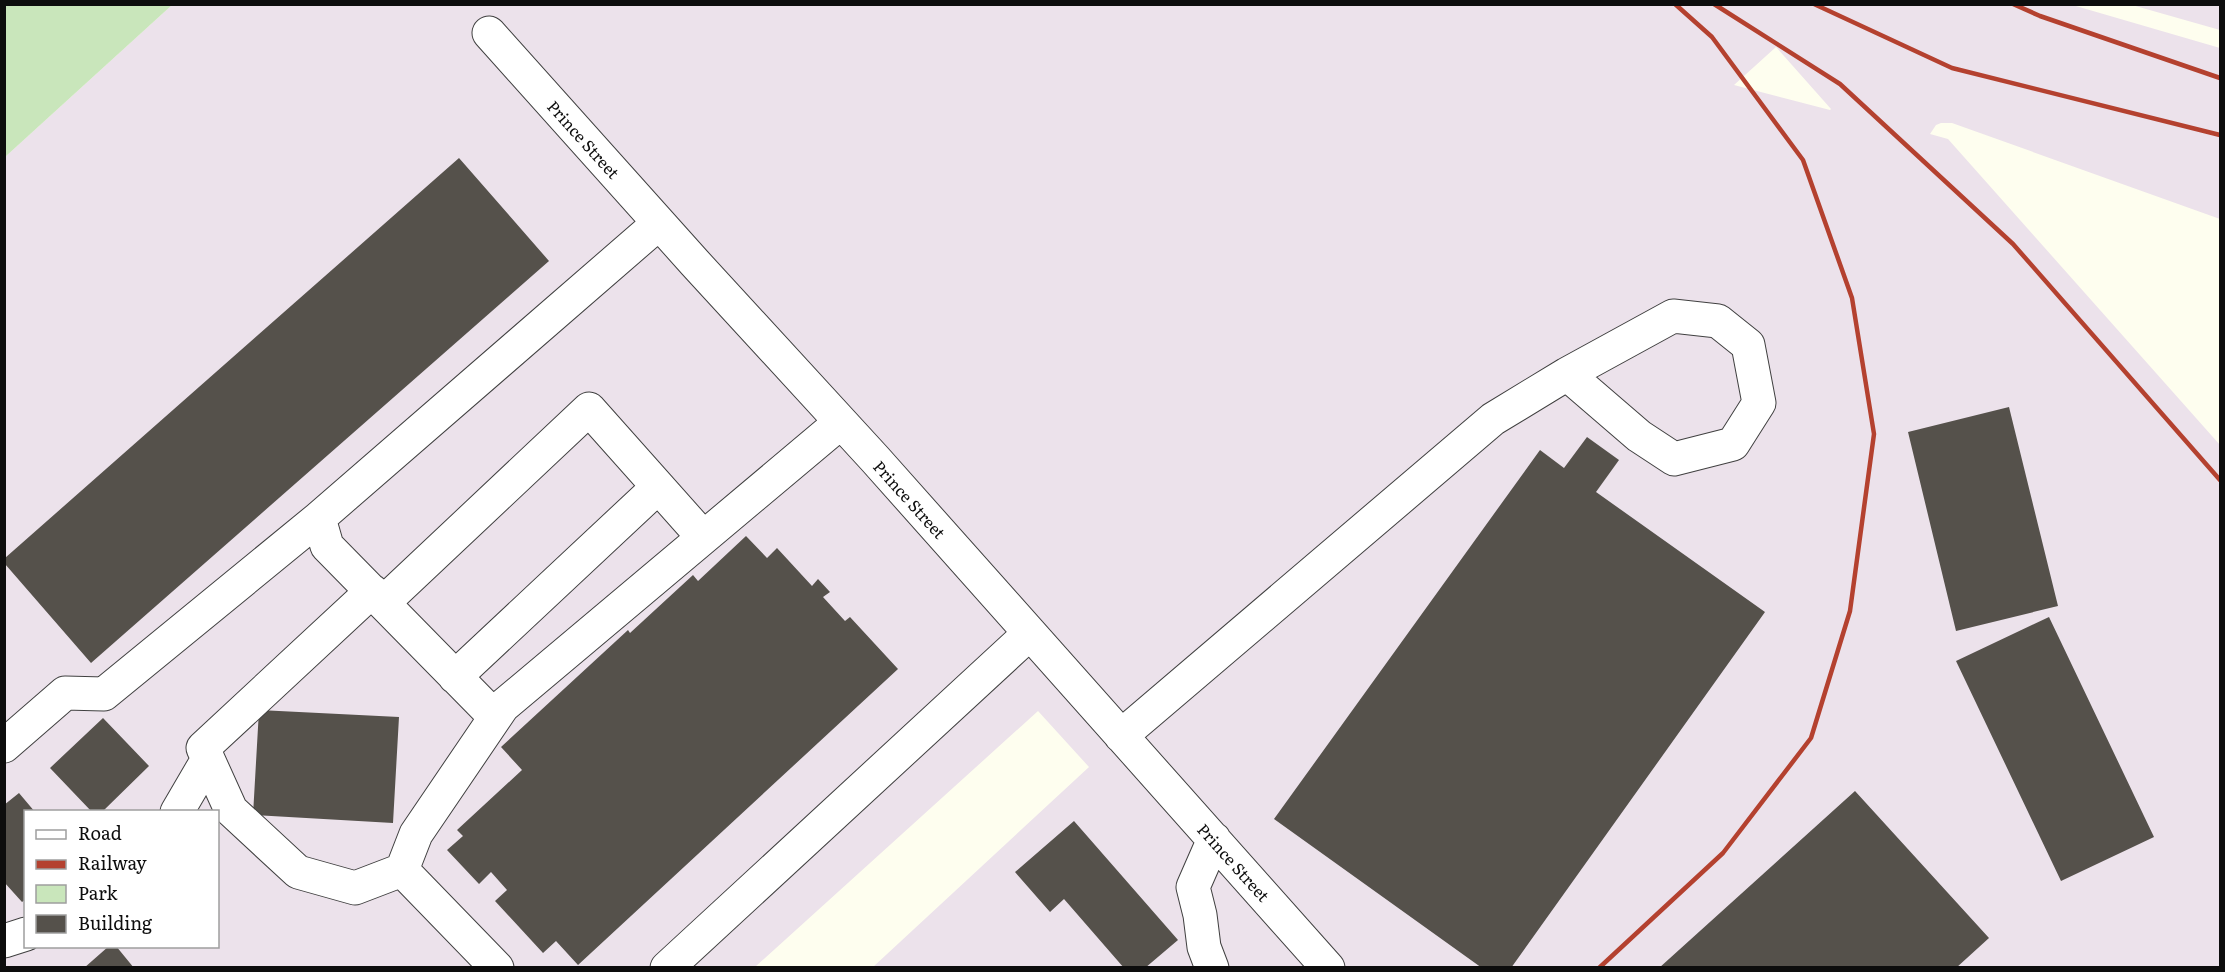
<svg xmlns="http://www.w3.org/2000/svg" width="2225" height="972" viewBox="0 0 2225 972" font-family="Literata,serif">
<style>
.industrial{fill:#ece2eb;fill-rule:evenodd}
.green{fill:#c9e6bb}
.building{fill:#55514b}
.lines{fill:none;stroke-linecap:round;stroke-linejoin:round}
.minor-casing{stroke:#404040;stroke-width:35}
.minor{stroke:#fff;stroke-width:33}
.rail{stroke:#b4412f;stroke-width:4.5}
.labels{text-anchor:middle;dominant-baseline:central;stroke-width:6;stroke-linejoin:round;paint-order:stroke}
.street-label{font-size:16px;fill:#0d0d0d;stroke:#fff}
</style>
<rect width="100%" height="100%" fill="#fefeef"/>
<path class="industrial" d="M2069,4L2220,48V219L1952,123H1941L1936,125L1930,134L1948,139L2220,445V967H873L1089,767L1038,711L755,967L5,968V157L172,5ZM1776,47L1831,109L1830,110L1734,85ZM26,812H218V946H26Z
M2132,5H2220V30Z"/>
<path class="green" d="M5,4H172V5L5,157Z"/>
<path class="building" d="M459,158L549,261L91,663L5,564V558Z
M2009,407L2058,606L1956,631L1908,432Z
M1587,437L1619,460L1596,492L1765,612L1511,968H1482L1274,819L1540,450L1564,468Z
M746,536L767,558L777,548L812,586L818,579L830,592L823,597L845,621L850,617L898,669L578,965L556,941L543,953L495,901L507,890L491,872L479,884L447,850L463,836L457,830L522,770L501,747L628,630L630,633L693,575L698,581Z
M2049,617L2154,837L2061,881L1956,661Z
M259,710L399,717L393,823L253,815Z
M103,718L149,766L102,812H92L50,768Z
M1855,791L1989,938L1956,968H1659Z
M19,793L35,812H26V899L22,902L4,882V805Z
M1074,821L1178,940L1145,968H1124L1064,899L1050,912L1015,872Z
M109,946H116L134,968H84Z"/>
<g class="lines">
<defs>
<path id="minor" d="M489,33L695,263L875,459L1328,968
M372,591L203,748L231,810L298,872L355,888L402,870
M383,603L589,409L703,537
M455,677L658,487
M495,717L327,546L319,518L659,223
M1121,736L1493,419L1567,374L1673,316L1718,321L1748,345L1759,403L1733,444L1674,459L1639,436L1567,374
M4,746L65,693L104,694L319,518
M177,812L208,759
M4,941L26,934
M497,968L402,870L416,834L503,706L841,422
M667,968L1030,633
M1212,968L1204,947L1200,915L1193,887L1214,839"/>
</defs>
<use href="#minor" class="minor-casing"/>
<use href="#minor" class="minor"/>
<path class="rail" d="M1714,4L1840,84L2013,244L2220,480
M1814,4L1952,68L2220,135
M2013,4L2040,16L2220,78
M1599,968L1723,853L1811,738L1850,611L1874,434L1852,298L1803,160L1712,37L1675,4"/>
</g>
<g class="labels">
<g class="street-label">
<text transform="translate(584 139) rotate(48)">Prince Street</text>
<text transform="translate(910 499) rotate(48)">Prince Street</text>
<text transform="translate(1234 862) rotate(48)">Prince Street</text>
</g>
</g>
<rect width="2225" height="972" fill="none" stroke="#0d0d0d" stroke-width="12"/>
<rect x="24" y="810" width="195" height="138" fill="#ffffff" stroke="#9e9e9e" stroke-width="1.5"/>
<rect x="36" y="830" width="30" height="9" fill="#ffffff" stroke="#9e9e9e" stroke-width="1.5"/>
<text x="78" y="840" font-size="18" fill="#0d0d0d">Road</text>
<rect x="36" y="860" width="30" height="9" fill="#b4412f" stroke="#9e9e9e" stroke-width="1.5"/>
<text x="78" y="870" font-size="18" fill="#0d0d0d">Railway</text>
<rect x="36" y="885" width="30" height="18" fill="#c9e6bb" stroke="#9e9e9e" stroke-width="1.5"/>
<text x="78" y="900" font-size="18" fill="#0d0d0d">Park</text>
<rect x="36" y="915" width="30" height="18" fill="#55514b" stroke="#9e9e9e" stroke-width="1.5"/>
<text x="78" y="930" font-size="18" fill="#0d0d0d">Building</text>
</svg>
